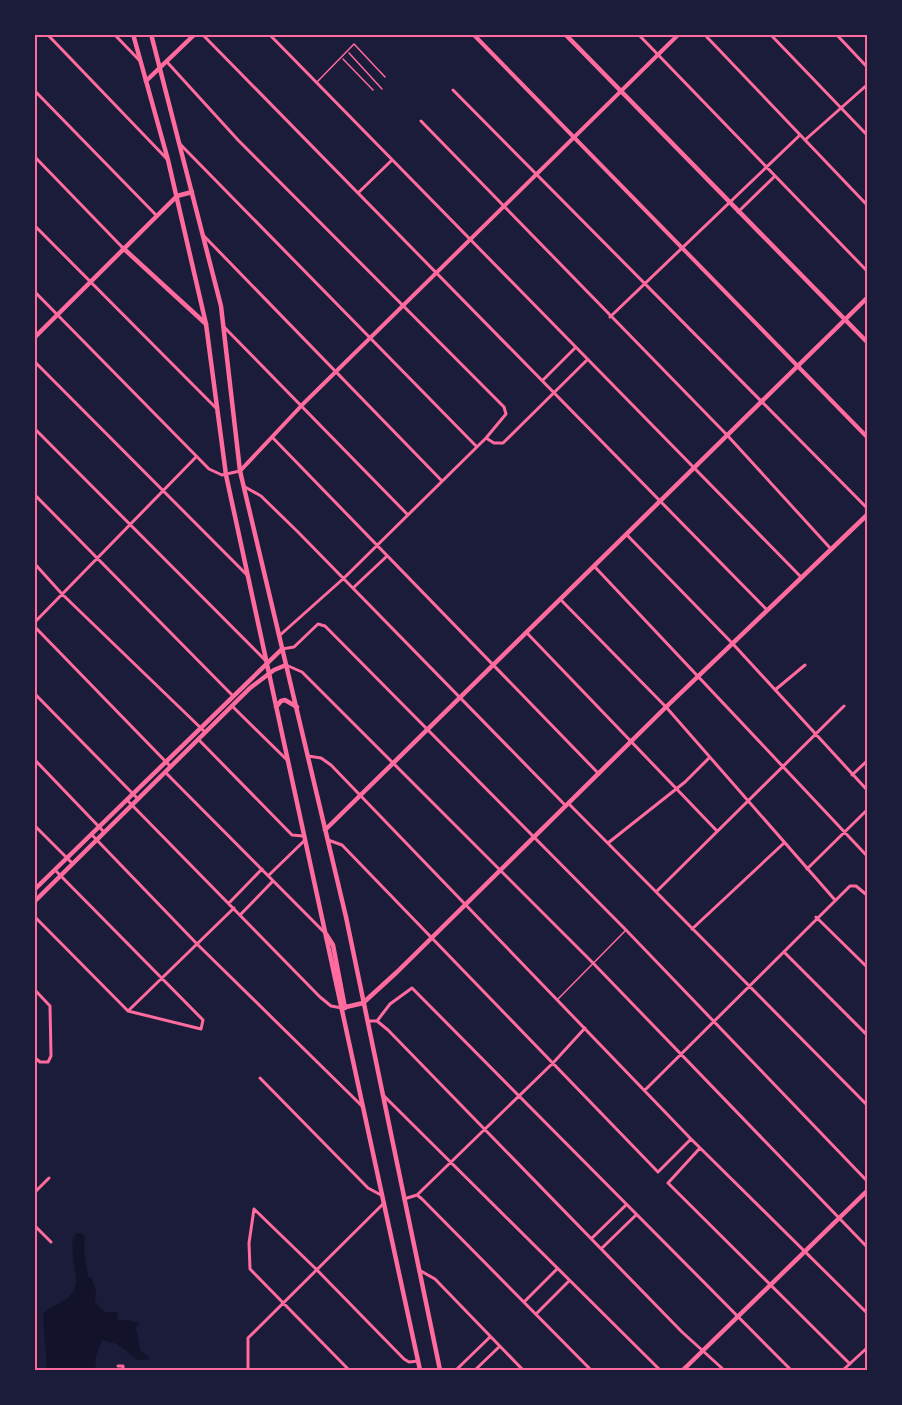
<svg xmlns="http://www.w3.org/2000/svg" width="902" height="1405" viewBox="0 0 902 1405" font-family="Poppins,sans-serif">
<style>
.water{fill:#12122b}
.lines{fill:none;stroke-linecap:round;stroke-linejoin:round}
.river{stroke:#12122b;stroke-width:12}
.service{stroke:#ff6b9d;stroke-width:1.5}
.minor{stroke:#ff6b9d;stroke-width:3}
.tertiary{stroke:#ff6b9d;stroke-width:4}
.secondary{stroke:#ff6b9d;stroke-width:4.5}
.primary{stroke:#ff6b9d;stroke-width:4.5}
.neatline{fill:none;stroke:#ff6b9d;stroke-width:2}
</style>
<rect width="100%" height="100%" fill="#1b1b3a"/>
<path class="water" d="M77,1271L92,1279L96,1292L95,1302L104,1312H117L118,1321L128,1320L139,1323L136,1328L140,1349L150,1359L138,1360L117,1344L102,1340L95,1359L96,1370H47L43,1314C64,1296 76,1304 77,1271Z"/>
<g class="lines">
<path class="river" d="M79,1239C76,1256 83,1271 83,1288"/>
<path class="service" d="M349,53L382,89
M343,59L373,90
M317,82L354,44L385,77
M558,999L626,930"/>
<path class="minor" d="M47,34L167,159
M114,34L140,61
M202,34L767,610
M269,34L801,577
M638,34L868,272
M704,34L868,206
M770,34L868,136
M836,34L868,68
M34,35L35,34
M167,62L238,140L504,407L506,414L486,438L344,578L279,636
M34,90L156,215
M453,90L868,509
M421,121L727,435L831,549
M805,140L868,84
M180,144L477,447
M34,156L123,248
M358,193L392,160
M738,212L775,176
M34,225L216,408
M203,235L442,481
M34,291L209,469L222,475L240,471
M610,317L800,135
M224,327L408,515
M34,361L247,575
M543,380L575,348
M34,428L266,661
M272,437L599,774
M486,438L494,443H503L587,360
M245,487L261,496L298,532L566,806
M34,494L233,696
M626,534L733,644L868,791
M34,563L62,594L205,732
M594,566L868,857
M353,588L386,557
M561,600L666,707L835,900
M34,623L196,457
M34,626L170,766
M526,632L716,830
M282,649L294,647L318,624L325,626L626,930L868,1182
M286,665L302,672L593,963L868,1248
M775,690L805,665
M34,693L138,799
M232,706L286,759
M198,739L292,835L303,836
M308,756L321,758L331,765L691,1139L868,1314
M34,759L104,832
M165,772L323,931
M852,775L868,760
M127,800L320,997L331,1006L342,1008
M569,804L868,1106
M34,825L72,863
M92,835L198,945L362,1106
M328,840L342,845L658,1172L691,1139
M608,843L685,782L709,758
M807,869L868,809
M269,875L304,841
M656,892L844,706
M229,903L262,869
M241,914L273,881
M34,916L128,1011L201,1029L203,1020L55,870
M816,917L868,968
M692,929L784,843
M784,952L868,1036
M34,989L50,1006L51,1056L48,1062H40L34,1057
M128,1011L234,908
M368,1021H377L388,1030L682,1332L724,1370
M377,1021L390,1004L412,988L791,1370
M260,1078L368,1188L381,1195
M645,1090L850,886H856L868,896
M383,1095L660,1370
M700,1148L668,1183L850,1364
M34,1193L49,1178
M417,1195L553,1063L585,1028
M404,1199L417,1195L422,1199L591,1370
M34,1225L51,1242
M592,1238L626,1205
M602,1248L636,1215
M419,1270L435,1279L523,1370
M524,1302L557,1269
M536,1314L569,1281
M118,1366H123V1370
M248,1370V1338L384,1203
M349,1370L250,1269L249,1243L254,1209L316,1269L404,1359L409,1362L418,1361
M456,1370L490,1337
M475,1370L499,1347
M843,1370L868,1347"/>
<path class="tertiary" d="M473,34L868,438
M240,471L303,404L679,34"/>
<path class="secondary" d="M565,34L868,343
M146,81L195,34
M123,248L206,324
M34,338L177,196L192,192
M683,1370L868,1190"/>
<path class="primary" d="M133,34L168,160L206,324L226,475L420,1370
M151,34L221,306L240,471L346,917L440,1370
M276,707L281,701L285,700L297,707
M325,830L868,297
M34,890L282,649
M34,902L250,688L274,670L286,665
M326,934L333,945L345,1008
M342,1008L363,1003L397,972L666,707L868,514"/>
</g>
<rect width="902" height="1405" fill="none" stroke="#1b1b3a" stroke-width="72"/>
<rect x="36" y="36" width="830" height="1333" class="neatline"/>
</svg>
